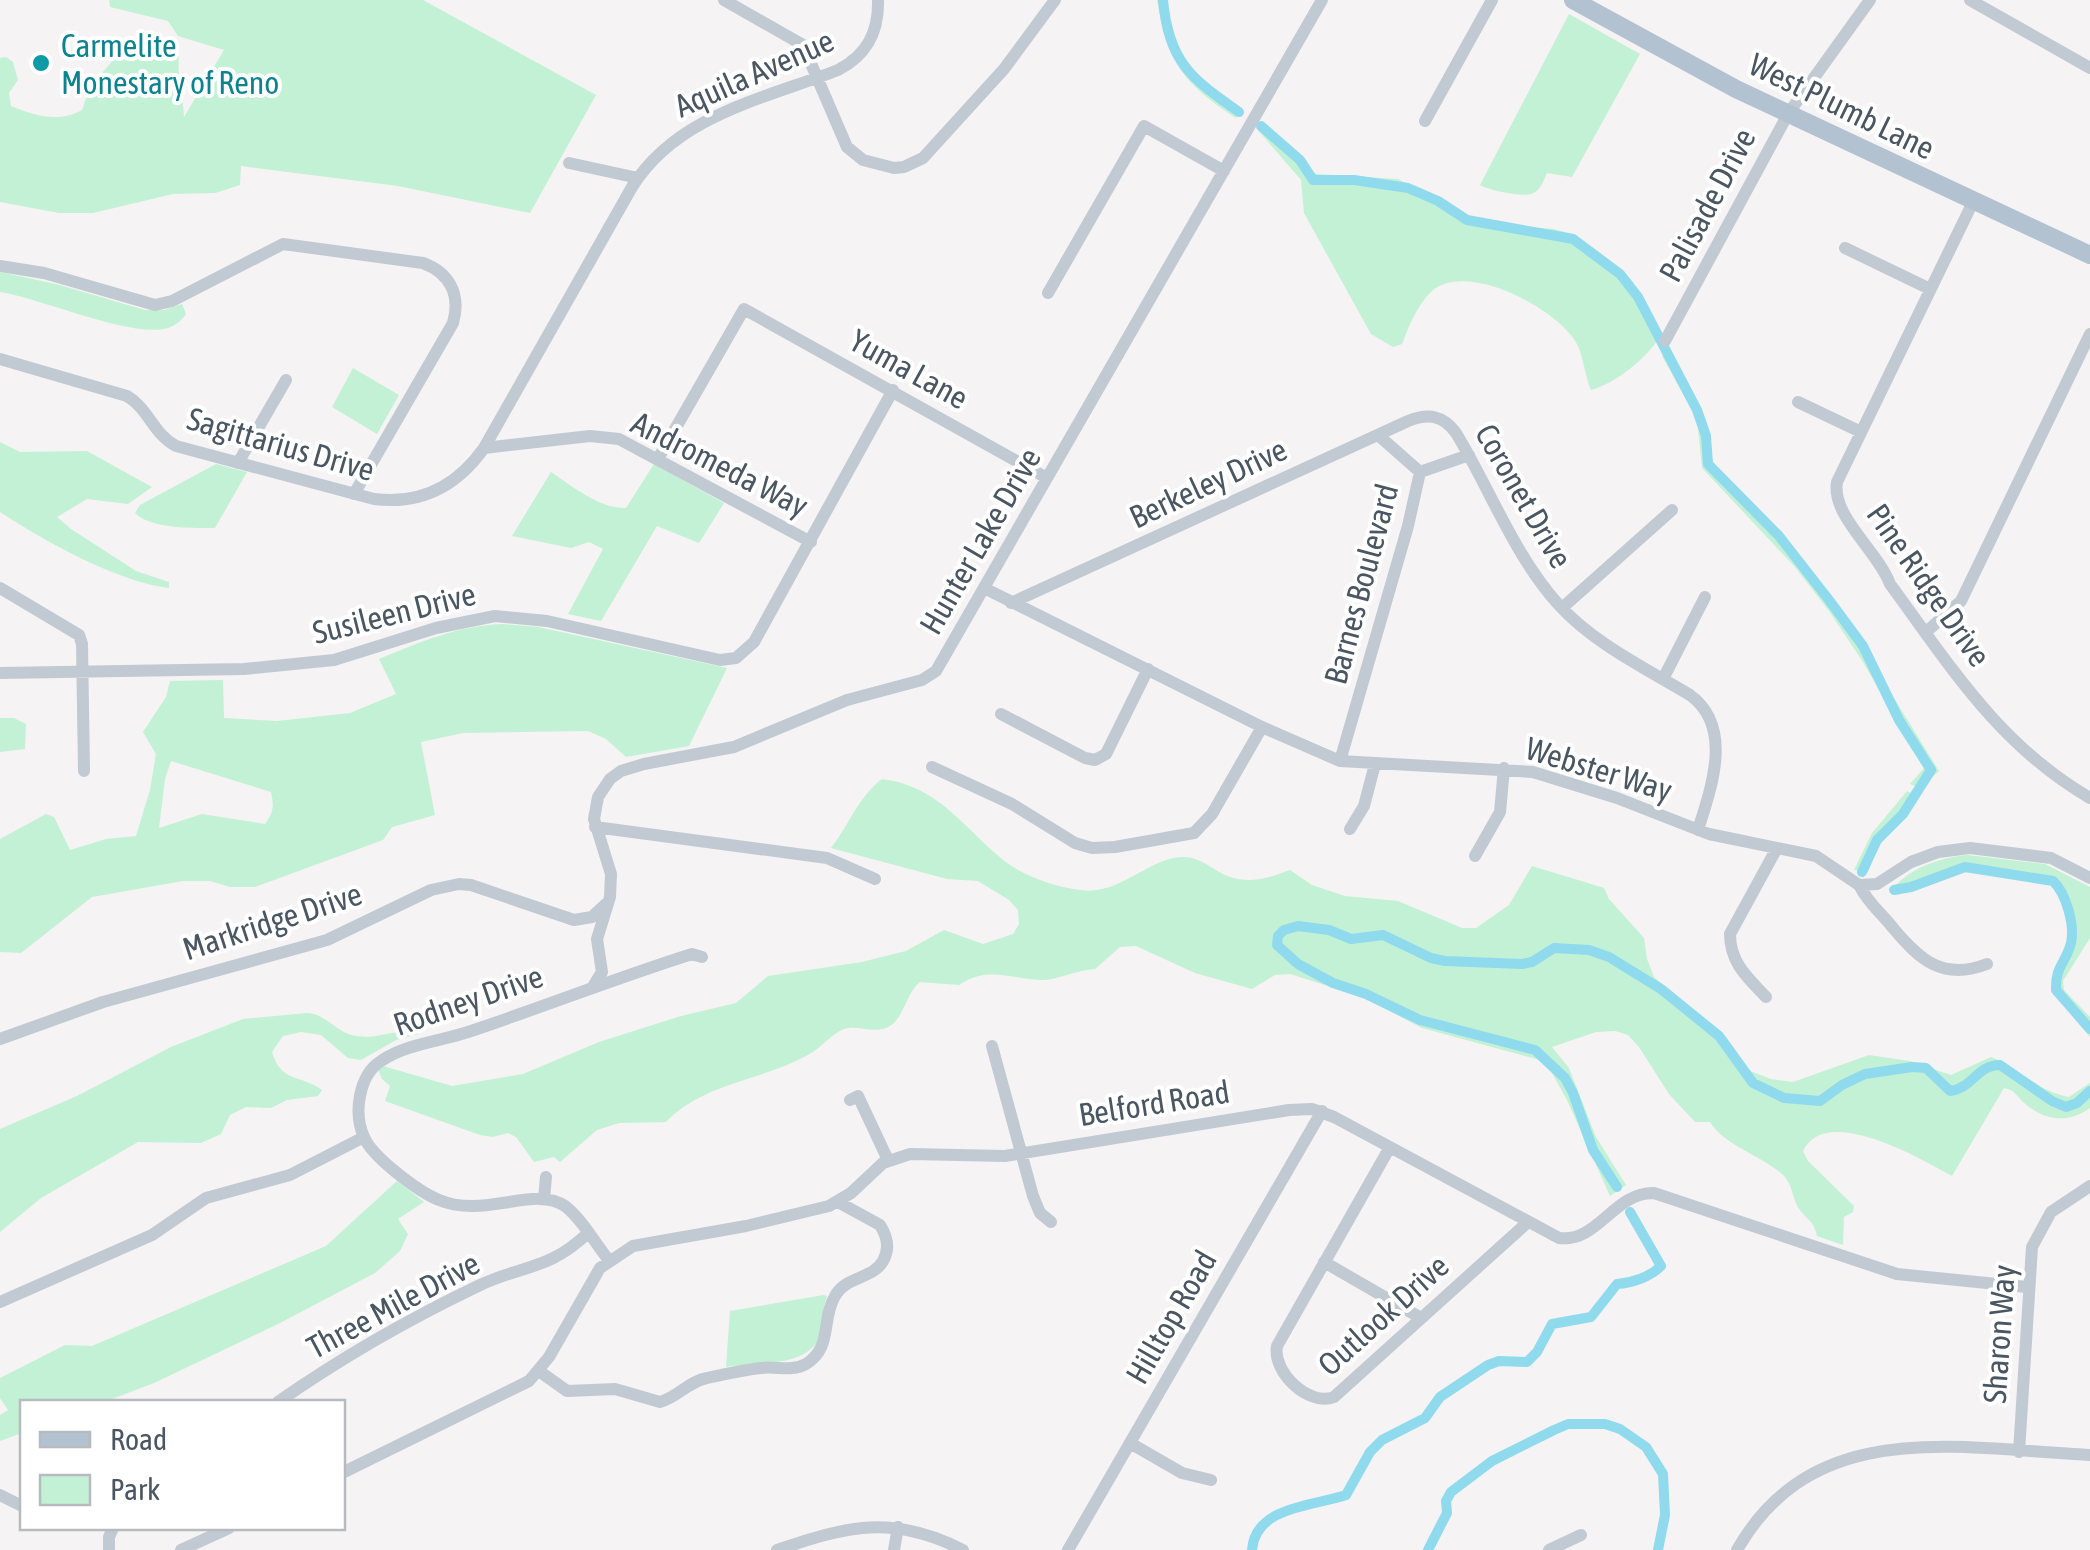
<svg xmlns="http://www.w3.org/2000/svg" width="2090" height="1550" viewBox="0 0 2090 1550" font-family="'Asap Condensed',sans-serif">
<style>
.green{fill:#c3f1d5;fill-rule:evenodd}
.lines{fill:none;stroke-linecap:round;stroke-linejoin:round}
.canal{stroke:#90daee;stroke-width:10}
.minor{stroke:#c1cad2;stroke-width:12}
.major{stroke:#b3c2d1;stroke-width:18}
.culture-dot{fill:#0f9aa8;stroke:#fff;stroke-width:4}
.labels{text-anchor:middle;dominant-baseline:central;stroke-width:8;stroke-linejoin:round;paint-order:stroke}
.culture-label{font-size:32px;fill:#0d838f;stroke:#fff;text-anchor:start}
.street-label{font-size:32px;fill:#4a5661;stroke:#fff}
</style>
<rect width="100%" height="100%" fill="#f5f3f3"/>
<path class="green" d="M109,0H423L596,95L530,213L398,186L241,166L240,185L215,193L173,194L93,213H59L0,202V58L6,57L13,62L18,80L9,93L11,106C35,116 59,123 82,110L90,87L133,37C155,36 164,41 179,55C177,82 183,94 184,117L224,50L178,36L168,21L110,7Z
M1157,0H1167L1173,39L1186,59L1206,85L1242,108L1236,118C1183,83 1168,63 1157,0Z
M1569,14L1640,54L1572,177L1547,173C1544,180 1540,192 1531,194C1521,197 1488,190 1480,185Z
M1261,123L1307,169L1317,174L1398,179L1468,216L1507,225L1554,229L1576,235L1633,282L1660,337C1646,358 1617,383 1591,390C1585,376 1584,360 1578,346C1561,310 1467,260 1432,291C1417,305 1409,326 1402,344L1393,347L1371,334L1304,213L1301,180L1257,129Z
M0,272L56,284L145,310H164L182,304L186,314C182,320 176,325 168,328C133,339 41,298 0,292Z
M1669,347L1707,424L1713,462L1718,471L1749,499L1816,579L1860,643L1939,771L1920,788L1910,784L1924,768L1863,662L1829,611L1795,567L1702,468L1697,419L1662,356Z
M353,368L399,395L377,434L332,407Z
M0,442L20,452L87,451L152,487L128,504L87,499L57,517L71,529L136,571L169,582V588C118,582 44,541 0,512Z
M216,464L247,472L215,528C192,528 151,529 135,513L140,505Z
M654,464L724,503L699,543L657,526L601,621L568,614L603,549L589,542L571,548L512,536L551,472C572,486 600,509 626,508Z
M502,624L538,627L727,668L689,746L626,757L606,739L588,731L463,733L421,742L435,815L392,827L383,840L255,887H230L210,881H183L92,897L21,953L0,952V839L46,814L54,817L70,850L106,839L136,836L150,790L156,754L143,732L166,697L170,681L223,680L224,718L277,721L350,713L396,694L379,659C420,642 457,626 502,624ZM171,761L271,792C274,806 274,812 265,824L202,814L159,828L165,779Z
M0,718H14L26,724L25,749L0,752Z
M882,779C938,786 962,826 1002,859C1023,876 1052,886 1080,890C1118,896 1148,859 1181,857C1201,856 1213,871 1230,877C1250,884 1272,877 1290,870L1312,885L1345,896L1398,901L1462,928H1476L1509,905L1532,866L1604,888L1609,899L1644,938L1647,959L1654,977L1721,1033L1745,1069L1771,1079L1793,1082L1869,1055L1910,1061L1951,1075L1991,1057C2023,1070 2032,1089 2069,1097L2090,1083V1108C2068,1124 2044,1121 2023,1102C2016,1095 2015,1090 2004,1088L1952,1176C1921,1159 1826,1103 1803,1151L1808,1161L1854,1206L1853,1212L1844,1217L1843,1245L1817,1236C1814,1221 1808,1221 1800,1210C1791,1198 1794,1185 1782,1174C1760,1155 1724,1145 1710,1122H1695L1669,1094L1639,1047L1628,1035L1615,1031L1596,1032L1552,1047L1569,1068L1596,1137L1626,1185L1610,1196L1567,1100L1552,1073L1540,1060L1422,1028L1360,996L1290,974L1275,975L1252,989L1195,973L1136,946L1120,947L1095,969C1075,970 1056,981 1039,980C1009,978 986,966 959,985L920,982C906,993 905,1016 890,1026C875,1035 858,1024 844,1029C831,1034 819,1050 806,1056C760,1081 703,1083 666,1122L619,1123L597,1130L560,1162L554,1157L534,1162L516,1137L508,1133L493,1137L480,1135L385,1101L390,1086L382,1079L378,1069L383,1066L452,1086L523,1074L599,1042L681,1016L736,1003L768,976L862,962L906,951L944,930L983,944L1013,934L1019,924L1018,910L1009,900L978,881L947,879L831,848C849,825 859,796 882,779Z
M1907,791L1918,798L1881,839L1868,872L1854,870L1872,833Z
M1967,855L2045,864L2090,887V938L2063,981L2064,990L2090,1017V1037L2055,994C2053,966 2060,971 2068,948C2075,928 2065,891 2047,881L1964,872L1912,892H1890C1907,869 1938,858 1967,855Z
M307,1013C327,1014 336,1033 356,1036C379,1040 394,1027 419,1034L396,1040L361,1060L348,1058L321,1035L301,1032L283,1036L272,1052C281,1083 300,1074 322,1090L318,1096L287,1100L271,1108L246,1107L230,1115L221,1134L201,1143L138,1142L41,1198L0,1232V1129L77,1096L171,1047L243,1019Z
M397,1181L424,1202L398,1219L408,1234L400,1251L375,1273L280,1323L154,1383L104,1402H22V1433L0,1441V1415L8,1410L0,1398V1378L65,1345L92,1346L326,1246Z
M824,1295L827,1296C822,1309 823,1322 820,1335C810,1368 755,1362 726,1367L730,1311Z"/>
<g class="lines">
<path class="canal" d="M1163,0C1169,63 1191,78 1239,112
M1261,126L1300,160L1313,180H1354L1408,188L1438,201L1467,220L1573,239L1620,274L1638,297L1697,410L1706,436L1708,464L1779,536L1829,600L1863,646L1899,720L1931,770L1903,814L1877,840L1862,872
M1894,890L1911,887L1965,867L2053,881C2066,893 2075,925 2071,943C2066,963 2055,966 2056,990L2090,1029
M1617,1187L1593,1150L1573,1093L1565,1078L1535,1050L1420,1020L1366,994L1333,983L1298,964L1277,945L1278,936L1284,930L1298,926L1329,930L1351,939L1383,935L1431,958L1445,961L1522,964L1532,962L1554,948L1589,950L1609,957L1661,989L1719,1036L1753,1083L1784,1098L1820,1101L1842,1085L1865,1074L1912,1067L1926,1068L1950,1091C1973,1088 1977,1065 2000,1065L2052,1101L2066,1107L2077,1103L2090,1091
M1252,1550C1255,1506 1314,1506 1346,1495L1370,1452L1382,1440L1425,1418L1440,1397L1488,1365L1499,1361L1527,1362L1537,1352L1552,1324L1591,1317L1617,1284C1632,1283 1650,1277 1661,1266L1630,1212
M1428,1550L1447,1513L1446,1501L1451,1492L1492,1461L1554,1430L1568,1424H1605L1620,1429L1646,1447L1663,1474L1665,1515L1658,1550"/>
<path class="minor" d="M724,0L803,45L847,147L863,160L894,168L904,167L923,158L1004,69L1055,0
M1970,0L2090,68
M1425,121L1492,0
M569,163L638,178
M1973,202L1837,482C1831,516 1878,551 1890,584C1951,667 1999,745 2090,798
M1845,248L1930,289
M0,266L44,273L155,305L172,301L283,244L423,263C450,273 461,295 453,323L354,494
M1048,293L1144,126L1224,171
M1665,341L1788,114L1870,0
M0,359L127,396C149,409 153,434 176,446L374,499C421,505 457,486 484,448L632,187C677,115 764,99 838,70C867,55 879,32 878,0
M1798,402L1861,432
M1378,435L1420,472
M484,448L590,436L619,439L811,542
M659,457L744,309L1047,478
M238,463L286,380
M0,588L79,635L82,644L84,771
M984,588L1262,727L1340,761L1533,772L1617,798L1709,834L1816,856L1859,885L1877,884L1911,862L1938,852L1970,848L2051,858L2090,878
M1011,603L1408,421C1428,413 1443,415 1456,433C1490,489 1514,555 1558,604C1593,643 1645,668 1690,695C1734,727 1711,788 1698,830
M1562,608L1672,510
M1926,632L1961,601L2090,334
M0,673L244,669L334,660L436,628L495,616L547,621L720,660L736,658L754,642L893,390
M1663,679L1705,597
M1001,714L1085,758L1095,760L1106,754L1148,669
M1340,761L1408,526L1420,472L1469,455
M932,767L1012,804L1075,843L1092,848L1115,847L1194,833L1212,814L1262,727
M595,827L827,858L875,879
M1350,829L1364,806L1375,764
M1475,856L1500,812L1504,768
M1859,885C1870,906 1880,911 1893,928C1920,960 1943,981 1987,964
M594,985L602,972L597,939L610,897L611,874L594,819L598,797L610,779L621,771L644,764L734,747L847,700L922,680L936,671L1322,0
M1766,997C1748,978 1730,963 1730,934L1777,848
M0,1039L103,1002L327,940L431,890L459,884L471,885L574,920L592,917L606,904
M992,1046L1033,1196L1040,1213L1051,1222
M850,1100L858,1096L888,1160
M1390,1147L1277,1346C1272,1372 1309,1407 1334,1397L1528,1222
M544,1198L546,1177
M608,1259C595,1243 582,1219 565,1206C535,1185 484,1219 439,1200C419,1192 372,1157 364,1137C353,1113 359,1075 381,1061C406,1044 441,1041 468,1032C543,1007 616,978 692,954L702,957
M1324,1262L1421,1318
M0,1302L152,1235L206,1198L290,1175L364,1137
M539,1371L567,1391L615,1389L660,1402C678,1397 689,1381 707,1378C725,1374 743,1370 761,1368C776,1366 792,1372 806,1364C833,1347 821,1319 835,1296C846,1276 873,1279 883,1261C890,1249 887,1236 880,1225L838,1202
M278,1402C341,1358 409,1319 478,1286C524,1264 548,1271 588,1233
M1130,1443L1182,1473L1211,1480
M2019,1452L2032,1247L2051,1212L2090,1186
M342,1473L529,1381L549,1357L600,1268L633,1246L746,1226L829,1206L851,1193L883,1163L910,1154L1005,1156L1289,1110L1312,1109L1334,1117L1559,1238C1598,1243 1614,1192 1654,1193L1897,1274L2027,1287
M0,1495L22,1506
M109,1550V1537L113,1528
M181,1550L229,1528
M777,1550C848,1526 892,1514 963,1550
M894,1550L898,1527
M1068,1550L1322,1111
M1549,1550L1581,1535
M1737,1550C1814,1415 1960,1449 2090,1455"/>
<path class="major" d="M1573,0L1736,89L2090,255"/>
</g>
<circle class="culture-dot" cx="41" cy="63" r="10"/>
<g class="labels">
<g class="culture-label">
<text x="61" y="45">Carmelite<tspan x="61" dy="37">Monestary of Reno</tspan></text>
</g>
<g class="street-label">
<text transform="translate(754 73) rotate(-24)">Aquila Avenue</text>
<text transform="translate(1842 106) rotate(26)">West Plumb Lane</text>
<text transform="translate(1707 205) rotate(-62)">Palisade Drive</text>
<text transform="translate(909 369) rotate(29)">Yuma Lane</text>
<text transform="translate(281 444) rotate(16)">Sagittarius Drive</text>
<text transform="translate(720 464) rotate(27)">Andromeda Way</text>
<text transform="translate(1208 483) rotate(-25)">Berkeley Drive</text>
<text transform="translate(1524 496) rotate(60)">Coronet Drive</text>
<text transform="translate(980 541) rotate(-60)">Hunter Lake Drive</text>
<text transform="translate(1361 584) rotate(-75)">Barnes Boulevard</text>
<text transform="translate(1929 585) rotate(55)">Pine Ridge Drive</text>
<text transform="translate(394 613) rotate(-14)">Susileen Drive</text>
<text transform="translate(1599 769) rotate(17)">Webster Way</text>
<text transform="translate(272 921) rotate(-18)">Markridge Drive</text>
<text transform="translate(468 1000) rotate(-19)">Rodney Drive</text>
<text transform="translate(1154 1103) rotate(-9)">Belford Road</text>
<text transform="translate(393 1305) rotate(-28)">Three Mile Drive</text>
<text transform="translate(1383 1315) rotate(-42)">Outlook Drive</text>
<text transform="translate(1171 1317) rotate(-60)">Hilltop Road</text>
<text transform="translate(1999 1334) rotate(-86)">Sharon Way</text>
</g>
</g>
<rect x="20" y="1400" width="325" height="130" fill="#ffffff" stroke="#b7bbc0" stroke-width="2.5"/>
<rect x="40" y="1432" width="50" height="15" fill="#b3c2d1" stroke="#b7bbc0" stroke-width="2.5"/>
<text x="110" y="1450" font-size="30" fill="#4a5661">Road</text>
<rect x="40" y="1475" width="50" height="30" fill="#c3f1d5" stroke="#b7bbc0" stroke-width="2.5"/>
<text x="110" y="1500" font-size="30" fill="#4a5661">Park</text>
</svg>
